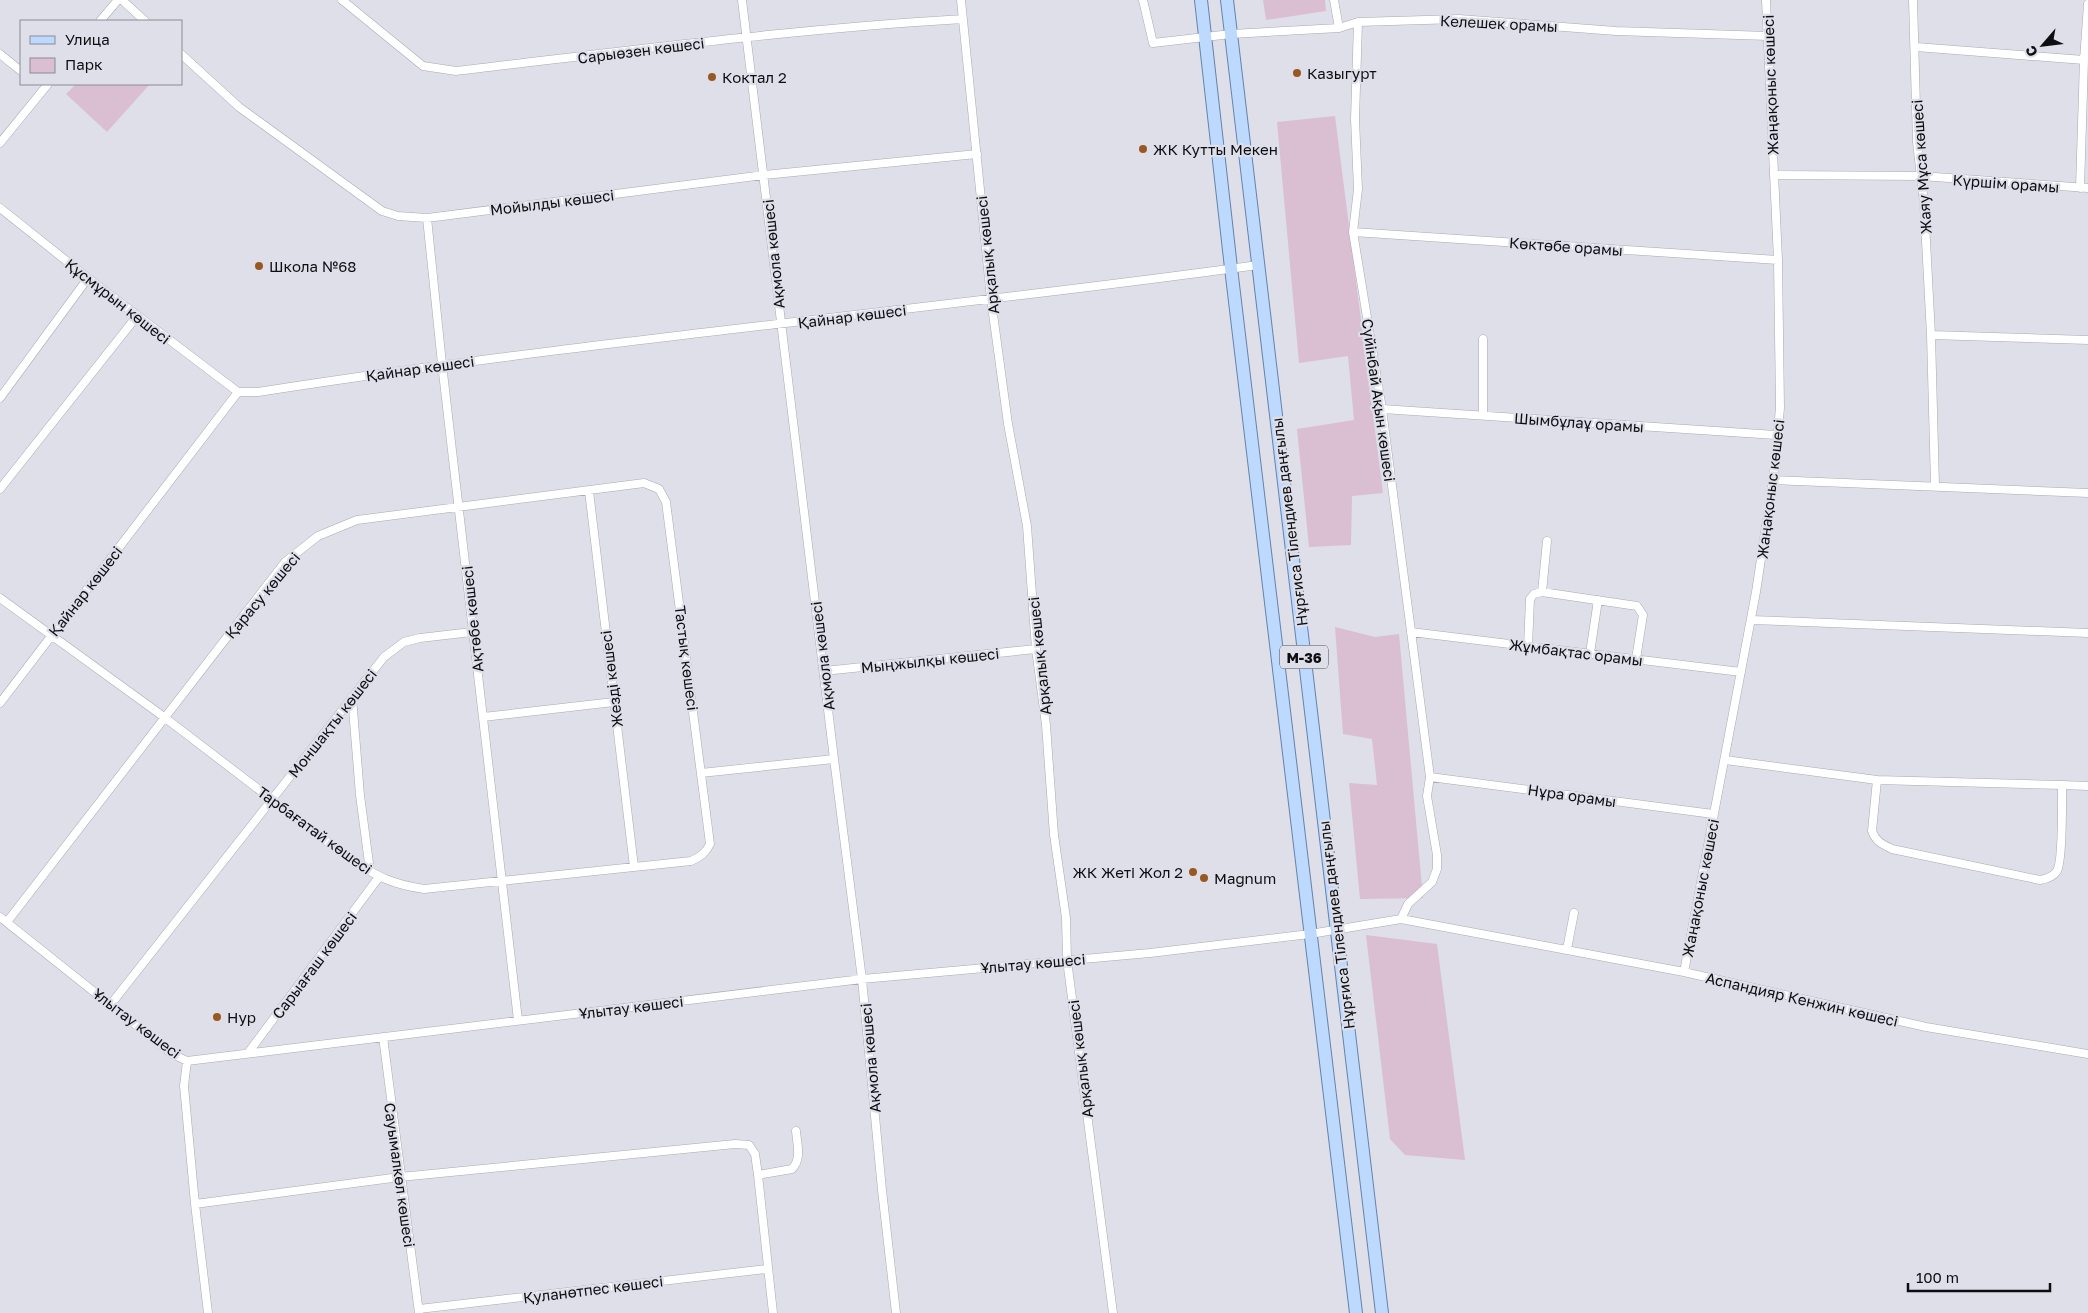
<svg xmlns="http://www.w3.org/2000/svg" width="2088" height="1313" viewBox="0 0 2088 1313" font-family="'Golos Text',sans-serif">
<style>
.green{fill:#dabed2}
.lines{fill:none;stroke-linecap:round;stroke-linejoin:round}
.street-casing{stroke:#a8a9b3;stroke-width:9}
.primary-casing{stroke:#6482ab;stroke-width:14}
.street{stroke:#fff;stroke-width:8}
.primary{stroke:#bed9fe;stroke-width:12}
.poi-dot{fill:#985821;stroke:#dedfe9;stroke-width:2}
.labels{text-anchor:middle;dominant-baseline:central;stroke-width:4.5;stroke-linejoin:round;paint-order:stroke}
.shield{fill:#dedfe9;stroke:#4c4d52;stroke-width:1}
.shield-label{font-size:14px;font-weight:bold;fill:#0e0e12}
.street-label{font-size:15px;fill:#0e0e12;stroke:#dedfe9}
.poi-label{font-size:15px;fill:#0e0e12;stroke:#dedfe9;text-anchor:start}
</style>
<rect width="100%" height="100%" fill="#dedfe9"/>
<path class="green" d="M1263,0H1325L1326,11L1266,20Z
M76,84H150L107,132L66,94Z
M1335,116L1383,493L1352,496L1351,545L1309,547L1297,429L1354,420L1348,356L1299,363L1277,122Z
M1335,627L1375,637L1399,634L1423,898L1360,899L1349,783L1377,785L1372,739L1343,734Z
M1366,935L1437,944L1465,1160L1405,1155L1390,1139Z"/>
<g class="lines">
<defs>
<path id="street" d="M122,0L145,21
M342,0L423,66L456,71C625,51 793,29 963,19
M742,0L834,759L862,979L882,1190L896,1313
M961,0L991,299L1008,424L1027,526L1036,649L1046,725L1054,835L1066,918L1067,960L1113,1313
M1143,0L1153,43L1231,34L1339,28L1358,22L1459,19L1616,31L1768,36
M1334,0L1339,28
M1913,0L1917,142L1924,203L1931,335L1935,486
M100,21L118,0
M1358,22L1355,119L1358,189L1353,232L1382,409L1430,777L1427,796L1437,855V869L1432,882L1408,904L1401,919
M1916,47L2084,60
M0,54L21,71
M181,54L239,107L382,211L398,216L427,218L764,175L977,154
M0,143L48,84
M1774,175L1921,176L2088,188
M2080,188L2084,60L2088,4
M0,208L88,278L238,392
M427,218L442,364L518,1020
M1353,232L1778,260
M1931,335L2088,340
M1483,339V415
M0,398L88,278
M1382,409L1776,435
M1773,480L2088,493
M0,489L137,316
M589,491L634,867
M1542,592L1547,541
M0,598L164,717L351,860C379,877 391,884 424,889L691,861C700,857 706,853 710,844L666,502L659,489L644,483L357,520L318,536L285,562L7,922
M1751,620L2088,633
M1411,632L1741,672
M1528,646L1530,599L1534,594L1542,592L1637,606L1643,615L1636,659
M1590,653L1598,600
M824,671L1036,649
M352,697L360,795L370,871
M0,703L238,392H258C590,340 925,311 1258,265
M483,717L614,702
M1725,760L1877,780L1872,831C1876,842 1882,844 1892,849L2040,880C2047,879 2053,877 2057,871C2063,861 2062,799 2062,785L2088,786
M701,773L834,759
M1430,777L1713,814
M1877,780L2062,785
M0,917L172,1054L187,1061L862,979L1150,953L1310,934L1401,919L1684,972L1926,1027L2088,1054
M1567,949L1574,913
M1684,972L1756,592L1773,480L1780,408L1778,260L1766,0
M111,1004L384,657L404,642L420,638L472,632
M383,1037L419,1313
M248,1053L379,877
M187,1061L184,1086L195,1204L208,1313
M758,1175L792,1169C802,1159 797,1144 796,1131
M195,1204L400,1177L735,1144L749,1145L755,1154L758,1175L773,1313
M419,1309L767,1269"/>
<path id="primary" d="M1201,0L1231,268L1356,1313
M1227,0L1382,1313"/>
</defs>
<use href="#street" class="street-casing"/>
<use href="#primary" class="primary-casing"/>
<use href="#street" class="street"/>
<use href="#primary" class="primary"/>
</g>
<g class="poi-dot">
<circle cx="1297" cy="73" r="5"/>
<circle cx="712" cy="77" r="5"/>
<circle cx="1143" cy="149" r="5"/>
<circle cx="259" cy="266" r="5"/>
<circle cx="1193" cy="872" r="5"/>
<circle cx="1204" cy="878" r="5"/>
<circle cx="217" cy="1017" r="5"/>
</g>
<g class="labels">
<rect class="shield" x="1280" y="645.5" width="48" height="23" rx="4"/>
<g class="shield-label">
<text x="1304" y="657">M-36</text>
</g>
<g class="street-label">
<text transform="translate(1499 23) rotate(3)">Келешек орамы</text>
<text transform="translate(641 50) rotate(-7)">Сарыөзен көшесі</text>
<text transform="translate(1770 85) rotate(-92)">Жаңақоныс көшесі</text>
<text transform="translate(1921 167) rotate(-94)">Жаяу Мұса көшесі</text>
<text transform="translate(2006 183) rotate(4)">Күршім орамы</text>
<text transform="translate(552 202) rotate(-7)">Мойылды көшесі</text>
<text transform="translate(1566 246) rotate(4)">Көктөбе орамы</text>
<text transform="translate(773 254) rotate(-96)">Ақмола көшесі</text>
<text transform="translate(987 255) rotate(-96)">Арқалық көшесі</text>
<text transform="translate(118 301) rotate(38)">Құсмұрын көшесі</text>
<text transform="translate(852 316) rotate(-7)">Қайнар көшесі</text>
<text transform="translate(420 368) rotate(-8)">Қайнар көшесі</text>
<text transform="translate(1379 400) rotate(82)">Сүйінбай Ақын көшесі</text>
<text transform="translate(1579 422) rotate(4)">Шымбұлаұ орамы</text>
<text transform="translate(1770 489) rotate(-83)">Жаңақоныс көшесі</text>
<text transform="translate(1289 522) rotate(-97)">Нұрғиса Тілендиев даңғылы</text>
<text transform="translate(85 591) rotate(-52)">Қайнар көшесі</text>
<text transform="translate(262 595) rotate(-50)">Қарасу көшесі</text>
<text transform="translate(472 619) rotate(-96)">Ақтөбе көшесі</text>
<text transform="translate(1576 652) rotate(7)">Жұмбақтас орамы</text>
<text transform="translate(822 656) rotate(-97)">Ақмола көшесі</text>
<text transform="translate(1039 656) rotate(-96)">Арқалық көшесі</text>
<text transform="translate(687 658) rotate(83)">Тастық көшесі</text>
<text transform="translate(930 660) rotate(-6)">Мыңжылқы көшесі</text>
<text transform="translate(611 679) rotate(-97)">Жезді көшесі</text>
<text transform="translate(332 723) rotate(-52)">Моншақты көшесі</text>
<text transform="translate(1572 795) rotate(8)">Нұра орамы</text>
<text transform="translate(315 830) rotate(36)">Тарбағатай көшесі</text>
<text transform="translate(1700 888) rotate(-79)">Жаңақоныс көшесі</text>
<text transform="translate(1336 925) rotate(-97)">Нұрғиса Тілендиев даңғылы</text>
<text transform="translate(1033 963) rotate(-5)">Ұлытау көшесі</text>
<text transform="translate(314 965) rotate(-53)">Сарыағаш көшесі</text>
<text transform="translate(1802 999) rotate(13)">Аспандияр Кенжин көшесі</text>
<text transform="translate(631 1007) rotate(-7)">Ұлытау көшесі</text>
<text transform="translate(137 1023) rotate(37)">Ұлытау көшесі</text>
<text transform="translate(870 1058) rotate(-95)">Ақмола көшесі</text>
<text transform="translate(1080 1059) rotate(-97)">Арқалық көшесі</text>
<text transform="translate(400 1175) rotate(82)">Сауымалкөл көшесі</text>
<text transform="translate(593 1289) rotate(-7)">Қуланөтпес көшесі</text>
</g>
<g class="poi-label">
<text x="1307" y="73">Казыгурт</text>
<text x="722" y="77">Коктал 2</text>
<text x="1153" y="149">ЖК Кутты Мекен</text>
<text x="269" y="266">Школа №68</text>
<text x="1183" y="872" text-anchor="end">ЖК Жеті Жол 2</text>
<text x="1214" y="878">Magnum</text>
<text x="227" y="1017">Нур</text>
</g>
</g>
<rect x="20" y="20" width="162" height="65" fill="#dedfe9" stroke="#8b8b93"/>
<rect x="30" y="36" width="25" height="8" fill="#bed9fe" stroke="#8b8b93"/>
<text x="65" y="45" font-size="15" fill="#0e0e12">Улица</text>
<rect x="30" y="58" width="25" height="15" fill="#dabed2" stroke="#8b8b93"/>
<text x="65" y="70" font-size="15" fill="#0e0e12">Парк</text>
<g transform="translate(2043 45) rotate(242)" stroke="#dedfe9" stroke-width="4" paint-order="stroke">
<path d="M0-4L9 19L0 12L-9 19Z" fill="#0e0e12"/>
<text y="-8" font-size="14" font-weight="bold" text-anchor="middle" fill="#0e0e12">С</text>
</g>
<path d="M1908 1283v8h142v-8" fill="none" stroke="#0e0e12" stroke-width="2.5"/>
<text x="1916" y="1283" font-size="15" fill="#0e0e12" stroke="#dedfe9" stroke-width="4" paint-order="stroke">100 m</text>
</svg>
